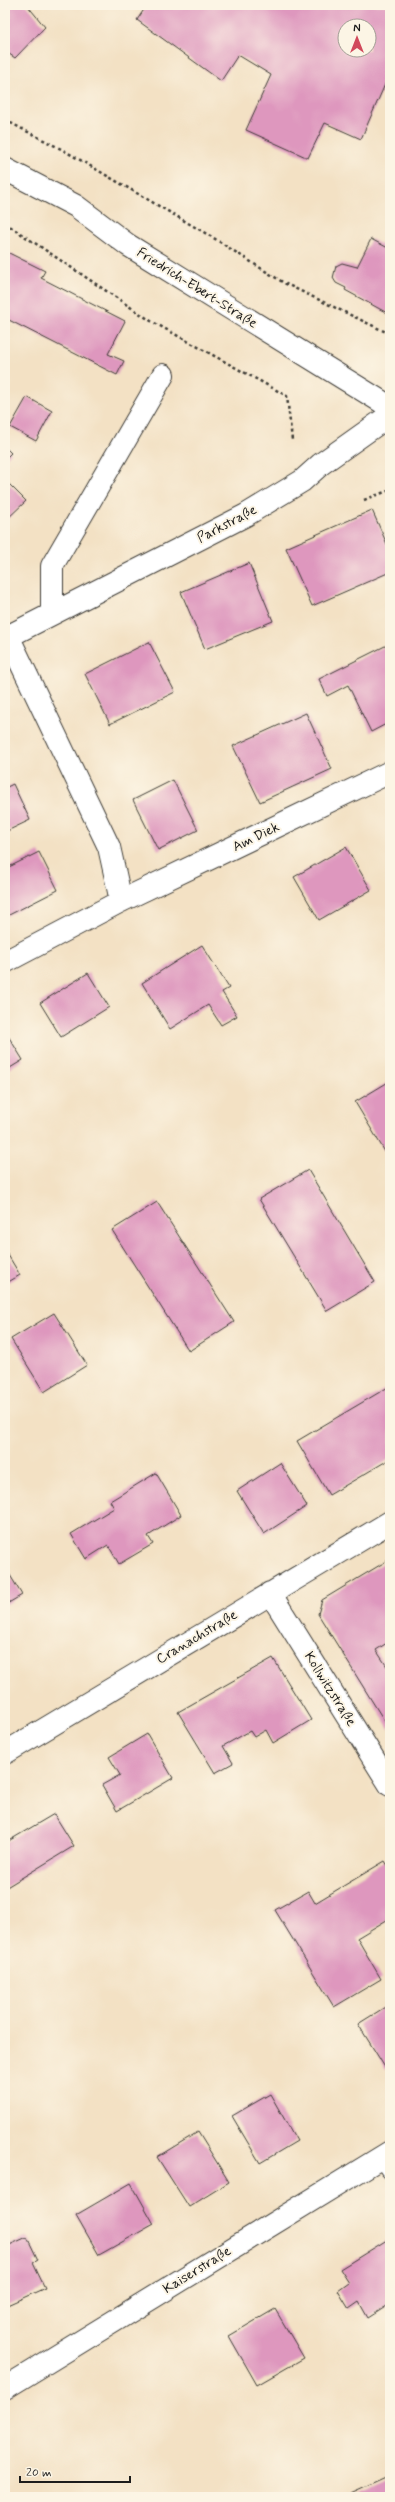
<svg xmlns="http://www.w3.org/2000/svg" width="395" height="2502" viewBox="0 0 395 2502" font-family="Mynerve,sans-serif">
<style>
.building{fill:#de97be;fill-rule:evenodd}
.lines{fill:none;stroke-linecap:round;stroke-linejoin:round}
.service-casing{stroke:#3c3a35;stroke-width:21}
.minor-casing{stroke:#3c3a35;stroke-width:24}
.tertiary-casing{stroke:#3c3a35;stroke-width:24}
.secondary-casing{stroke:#3c3a35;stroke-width:24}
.path{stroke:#3c3a35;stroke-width:2.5;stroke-dasharray:3 3;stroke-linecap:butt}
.service{stroke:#fff;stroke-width:19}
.minor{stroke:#fff;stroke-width:22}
.tertiary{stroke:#fff;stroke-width:22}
.secondary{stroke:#fff;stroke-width:22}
.labels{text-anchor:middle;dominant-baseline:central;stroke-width:4;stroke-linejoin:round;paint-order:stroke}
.street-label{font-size:14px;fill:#1c1c1c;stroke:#fcf5e5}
</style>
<rect width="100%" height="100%" fill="#fcf5e5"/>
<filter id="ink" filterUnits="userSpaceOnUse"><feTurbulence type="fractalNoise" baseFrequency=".025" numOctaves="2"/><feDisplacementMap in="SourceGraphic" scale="8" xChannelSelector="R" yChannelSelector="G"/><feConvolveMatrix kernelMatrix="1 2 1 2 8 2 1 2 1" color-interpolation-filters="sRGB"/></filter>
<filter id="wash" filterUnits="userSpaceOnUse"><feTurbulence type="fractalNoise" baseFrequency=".012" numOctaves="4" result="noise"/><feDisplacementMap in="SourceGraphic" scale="16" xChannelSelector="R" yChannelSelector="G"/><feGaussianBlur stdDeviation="0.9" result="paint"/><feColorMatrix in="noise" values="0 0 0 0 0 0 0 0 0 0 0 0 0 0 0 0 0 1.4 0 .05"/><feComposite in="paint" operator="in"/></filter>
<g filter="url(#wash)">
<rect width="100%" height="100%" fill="#f3e1c4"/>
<g id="blocks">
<path class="building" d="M5,5H27L45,27L15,58L5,51Z
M147,5H390V73L361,139L325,123L308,158L246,130L271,75L238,55L221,81L137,20ZM345,26H369V50H345Z
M371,239L390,249L389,314L345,290L346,288L336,283L333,278L336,266L342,263L357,267Z
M5,251L45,271L41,278L125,321L108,354L124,361L117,375L5,318Z
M27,397L52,411L36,441L10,427Z
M5,447L11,453L5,459Z
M5,480L26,501L5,521Z
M372,510L390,551V572L312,606L286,548Z
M249,563L273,621L205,649L181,592Z
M149,642L175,692L110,724L85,674Z
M387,645L390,650V722L371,732L348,685L327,696L319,679Z
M306,713L332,769L260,802L233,746Z
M173,780L198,830L158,850L133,800Z
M13,784L30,820L5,832V788Z
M346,847L371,890L319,920L294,877Z
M39,852L58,890L5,917V869Z
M202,945L229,988L222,992L237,1016L221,1025L208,1005L170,1029L142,983Z
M88,973L109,1007L61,1037L40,1003Z
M5,1031L23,1060L5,1071Z
M390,1081V1160L355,1102Z
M308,1170L375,1282L327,1311L259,1199Z
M157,1202L234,1322L189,1351L112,1230Z
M5,1250L20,1275L5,1284Z
M54,1313L87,1365L44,1392L11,1339Z
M390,1386V1459L329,1495L297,1441Z
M280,1463L307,1506L264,1534L237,1491Z
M156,1473L181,1515L148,1536L153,1544L119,1564L108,1545L86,1559L71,1534L114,1508L110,1501Z
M390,1559V1641L376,1650L390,1671V1730L318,1614L322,1600Z
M5,1567L22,1595L5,1605Z
M273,1658L311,1720L273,1743L266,1730L254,1737L250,1731L223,1746L233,1763L215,1773L178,1712Z
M147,1734L173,1778L117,1811L102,1785L120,1775L109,1757Z
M54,1814L74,1846L5,1888V1843Z
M385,1861L390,1869V1918L357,1938L381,1979L334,2007L275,1910L308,1891L315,1903Z
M390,2004V2066L386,2069L358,2024Z
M270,2094L297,2141L260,2163L232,2116Z
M198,2132L229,2182L189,2207L157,2157Z
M131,2183L154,2224L99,2255L76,2215Z
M27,2237L38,2260L33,2263L45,2288L5,2306V2247Z
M390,2238V2304L368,2318L359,2302L349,2309L338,2291L349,2283L340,2269Z
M275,2309L304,2358L257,2385L229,2336Z
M390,2476V2497H344Z"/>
</g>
</g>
<g filter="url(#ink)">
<use href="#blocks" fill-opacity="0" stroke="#3c3a35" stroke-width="1"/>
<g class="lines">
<defs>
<path id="service" d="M382,2157L390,2169"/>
<path id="minor" d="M52,613V566L163,375
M8,636L109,847L121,901
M5,962L121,901L390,772
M270,1593L390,1785
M5,1753L390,1522
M5,2388L390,2152"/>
<path id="tertiary" d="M5,638L246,515L302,481L321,464L390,415"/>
<path id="secondary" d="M5,169L76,206L128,245L390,407"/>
</defs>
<use href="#service" class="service-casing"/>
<use href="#minor" class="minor-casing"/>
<use href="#tertiary" class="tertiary-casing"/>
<use href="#secondary" class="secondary-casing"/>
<path class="path" d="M5,120L63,150L212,237L284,283L390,334
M5,223L151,321L287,396L292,440
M364,500L390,490"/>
<use href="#service" class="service"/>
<use href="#minor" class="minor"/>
<use href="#tertiary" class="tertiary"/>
<use href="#secondary" class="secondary"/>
</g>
</g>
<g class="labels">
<g class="street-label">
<text transform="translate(197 288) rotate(32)">Friedrich-Ebert-Straße</text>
<text transform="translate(227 524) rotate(-28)">Parkstraße</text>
<text transform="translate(256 837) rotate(-26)">Am Diek</text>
<text transform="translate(197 1637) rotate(-31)">Cranachstraße</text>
<text transform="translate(330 1689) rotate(58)">Kollwitzstraße</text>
<text transform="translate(197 2270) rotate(-32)">Kaiserstraße</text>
</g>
</g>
<rect width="395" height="2502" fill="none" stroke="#fcf5e5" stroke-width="20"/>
<g transform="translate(357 38)"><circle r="19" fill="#fcf5e5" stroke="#a29e95"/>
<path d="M0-3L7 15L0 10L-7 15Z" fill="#d1495b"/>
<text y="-6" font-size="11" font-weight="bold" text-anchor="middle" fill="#1c1c1c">N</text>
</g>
<path d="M20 2476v6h110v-6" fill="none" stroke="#1c1c1c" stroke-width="2"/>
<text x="26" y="2476" font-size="12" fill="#1c1c1c" stroke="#fcf5e5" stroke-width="3" paint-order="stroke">20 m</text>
</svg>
